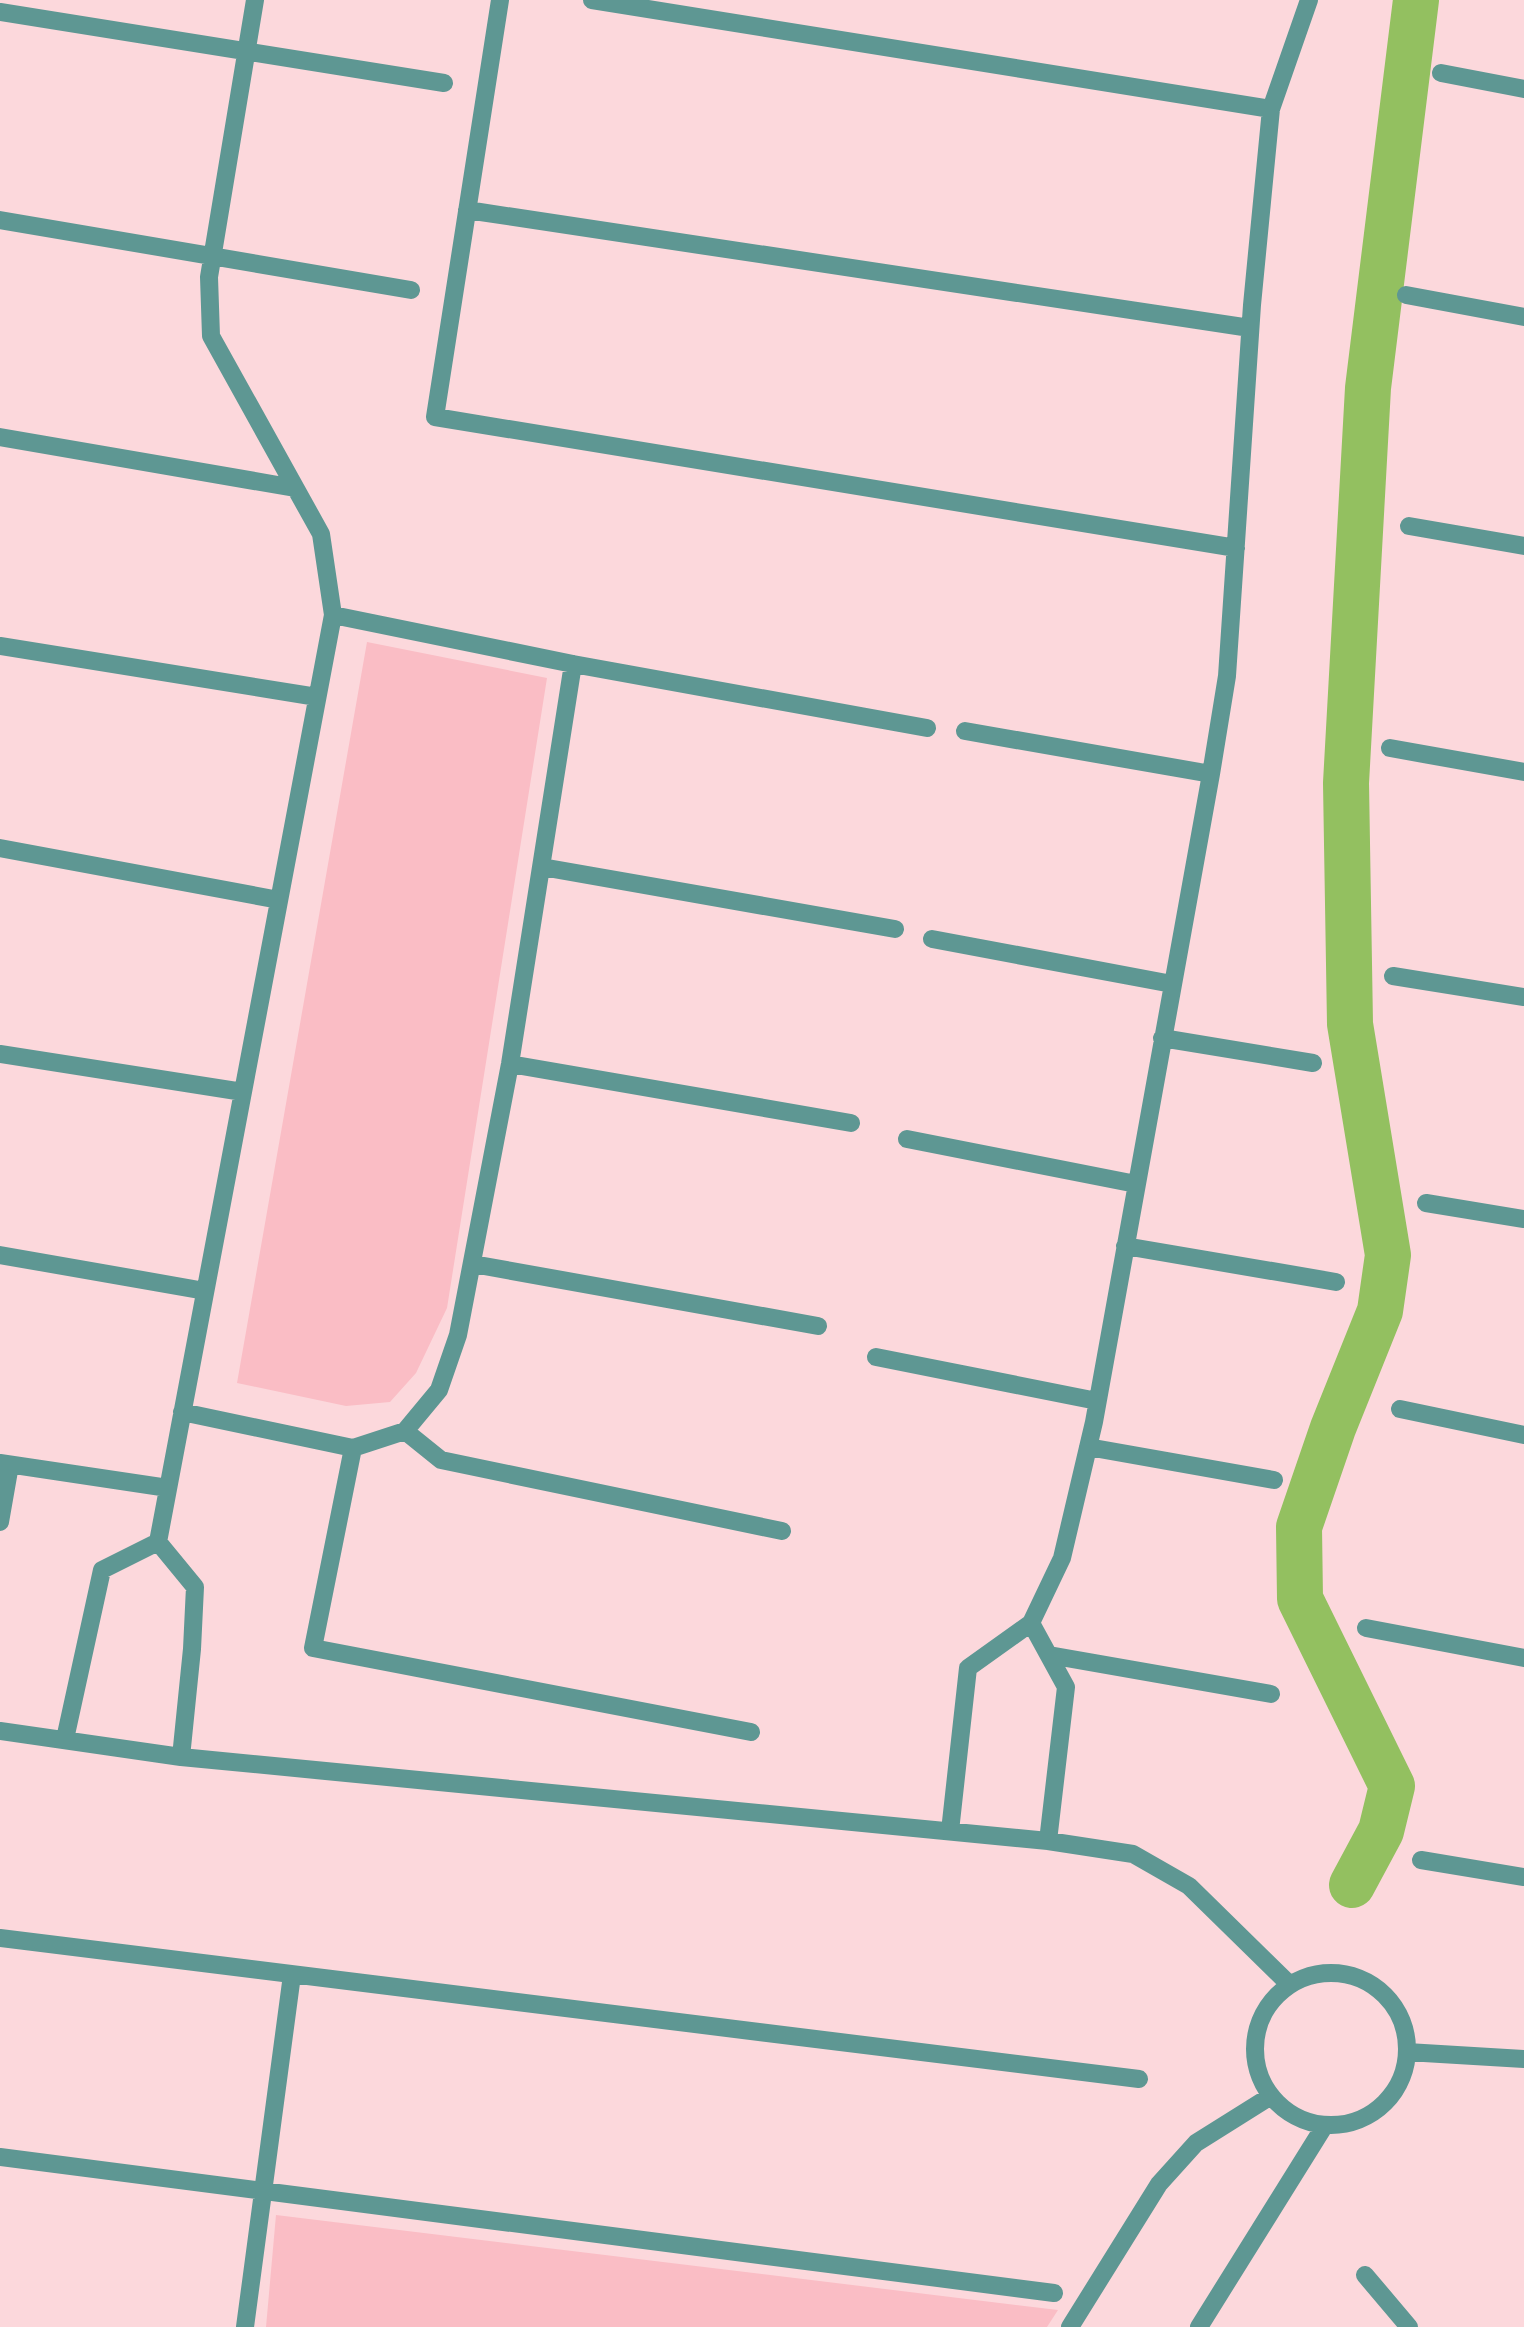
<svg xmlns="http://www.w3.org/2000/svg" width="1524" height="2327" viewBox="0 0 1524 2327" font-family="'Open Sans',sans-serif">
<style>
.green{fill:#fabdc5}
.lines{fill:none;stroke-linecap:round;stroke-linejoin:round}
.canal{stroke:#93c060;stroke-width:46}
.minor{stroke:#5e9793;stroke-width:18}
</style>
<rect width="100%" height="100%" fill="#fcd8dc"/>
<path class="green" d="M367,642L547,678L447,1308L416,1373L390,1402L346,1406L237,1383Z
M276,2215L1058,2310L1047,2327H266Z"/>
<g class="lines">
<path class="canal" d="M1352,1885L1381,1831L1392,1786L1300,1599L1299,1527L1333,1428L1380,1311L1388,1255L1350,1024L1346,783L1368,388L1416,0"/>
<path class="minor" d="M500,0L435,417L1236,548
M592,0L1271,109
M0,12L444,83
M1441,73L1524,89
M467,210L1250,328
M0,220L411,290
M1406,295L1524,317
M0,437L295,488
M1409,526L1524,546
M333,615L573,664L927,728
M0,646L317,697
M965,731L1211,774
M1390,748L1524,772
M0,848L279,900
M542,867L895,929
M932,939L1172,984
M1393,976L1524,997
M1162,1038L1313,1063
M0,1054L243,1092
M510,1064L851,1123
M907,1139L1136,1184
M1426,1203L1524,1219
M1125,1246L1336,1282
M0,1255L205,1291
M473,1264L818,1326
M876,1357L1097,1401
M1400,1409L1524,1435
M182,1412L353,1448L405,1431L439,1390L458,1335L510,1064L573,664
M405,1431L441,1460L782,1531
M1088,1447L1274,1480
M353,1448L313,1648L751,1732
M0,1463L168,1488
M0,1522L10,1465
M158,1542L333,615L321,534L211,336L209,277L255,0
M158,1542L195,1587L192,1649L181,1757
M1031,1623L1062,1558L1094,1422L1211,774L1227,676L1252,305L1271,109L1309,0
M1366,1628L1524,1658
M1049,1655L1271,1694
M0,1731L181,1757L1048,1841L1133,1854L1189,1886L1290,1985
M65,1739L102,1570L158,1542
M950,1831L968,1668L1031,1623L1066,1687L1048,1841
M1421,1860L1524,1877
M0,1938L1139,2079
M1255 2049a76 76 0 1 1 152 0a76 76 0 1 1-152 0Z
M1407,2052L1524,2059
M0,2157L1054,2293
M1365,2275L1409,2327
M245,2327L292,1975
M1070,2327L1159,2184L1196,2143L1271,2096
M1199,2327L1325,2125"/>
</g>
</svg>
